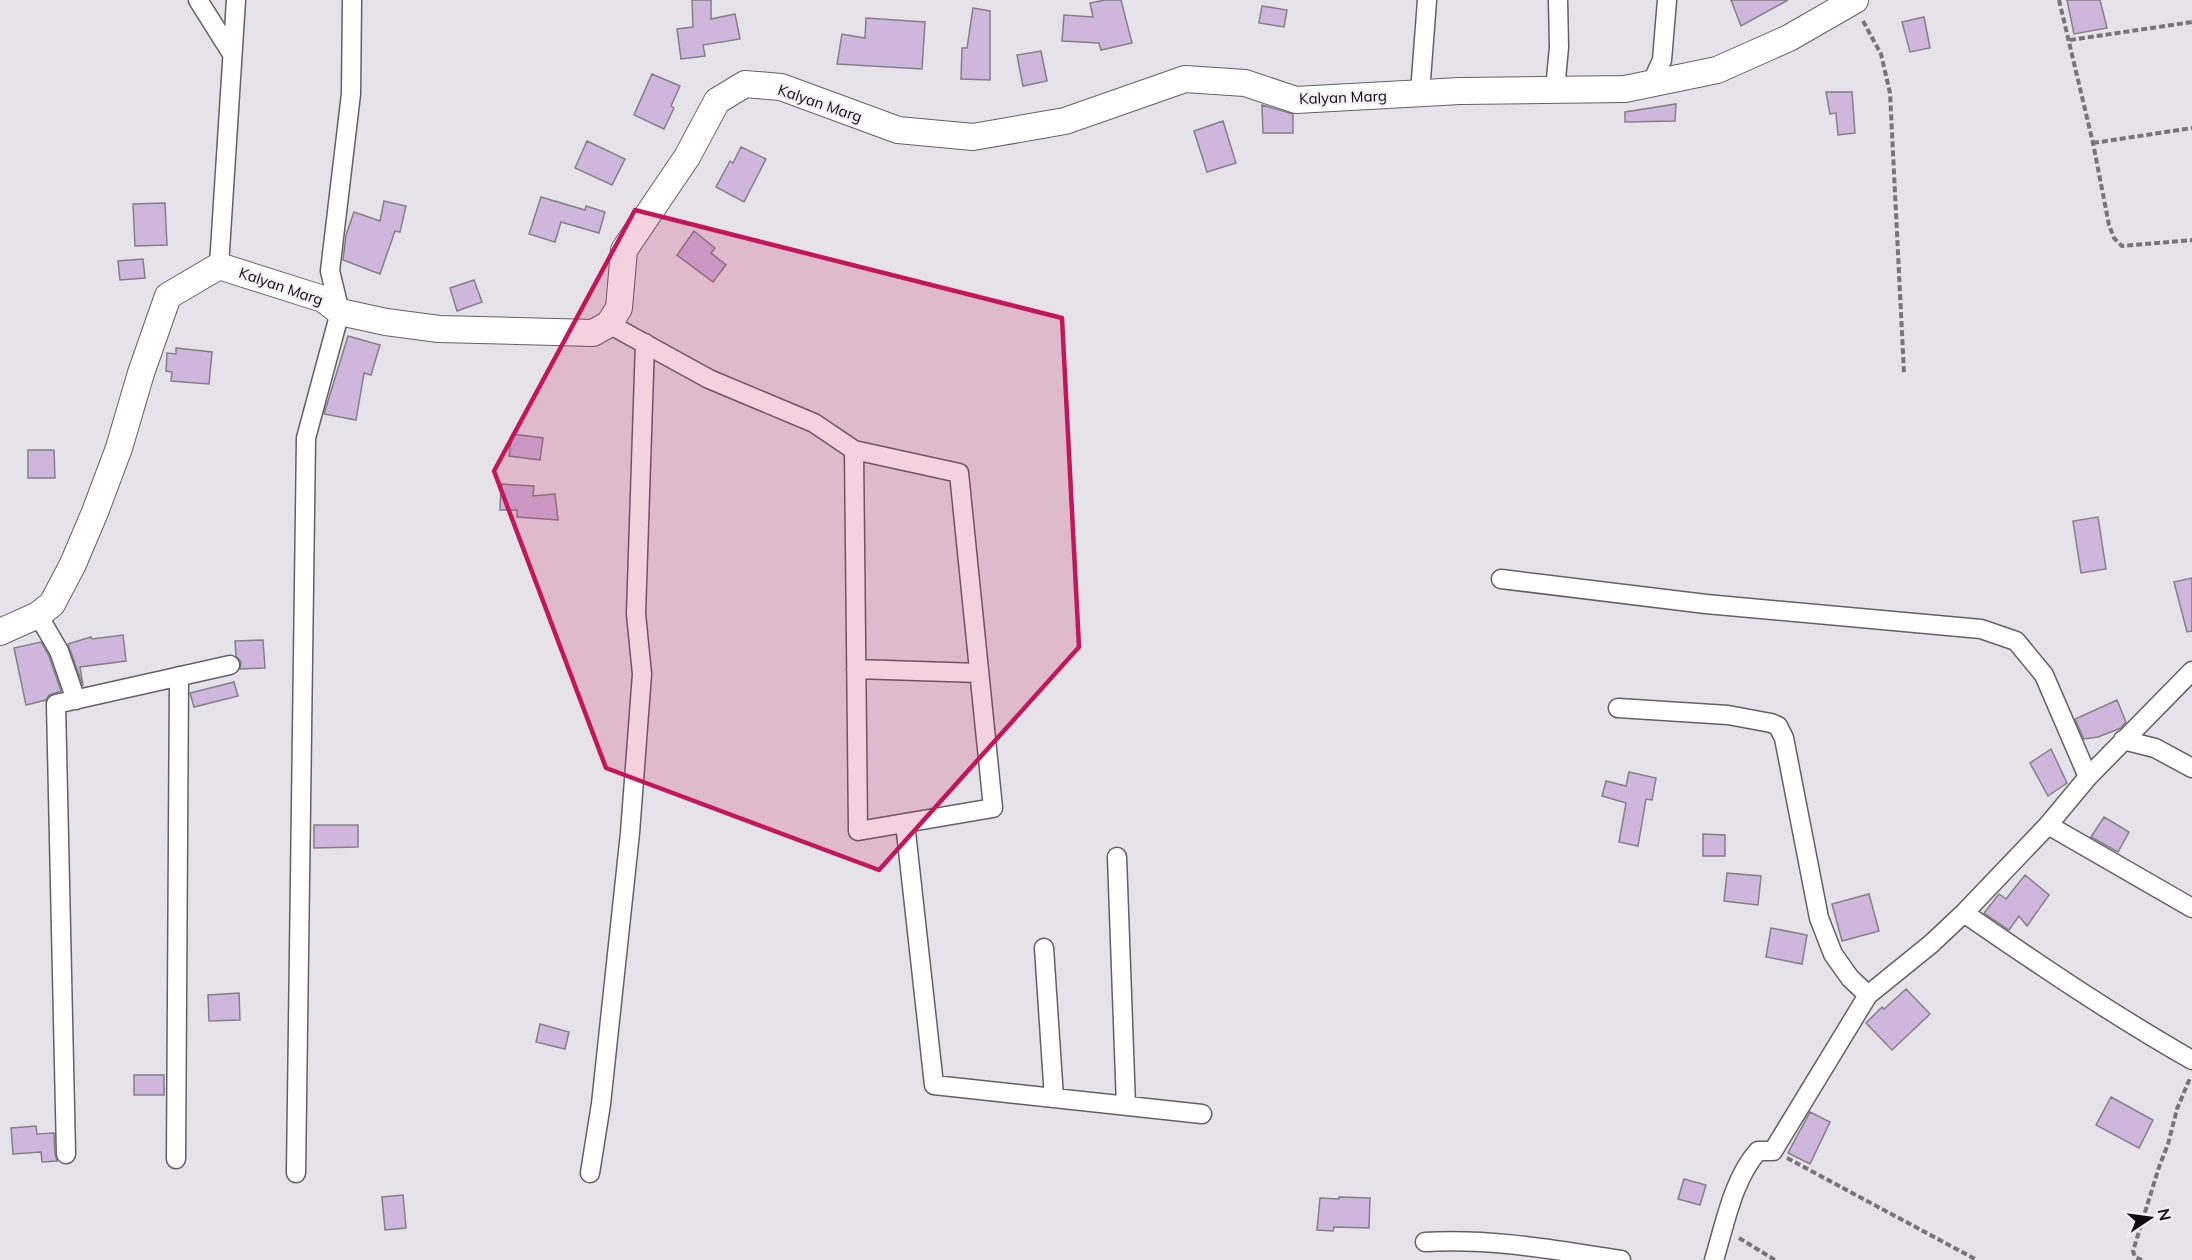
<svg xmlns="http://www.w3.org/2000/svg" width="2192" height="1260" viewBox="0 0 2192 1260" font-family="Mulish,sans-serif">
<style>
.building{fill:#cfb6dd;stroke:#838086;stroke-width:1.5}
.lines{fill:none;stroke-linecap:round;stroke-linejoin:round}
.street-casing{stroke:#636066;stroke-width:21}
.secondary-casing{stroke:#636066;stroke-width:28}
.path{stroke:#78757a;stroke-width:4;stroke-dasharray:6 3;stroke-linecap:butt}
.street{stroke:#fff;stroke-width:18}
.secondary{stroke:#fff;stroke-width:26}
.marked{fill:#c2185b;fill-opacity:0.2;stroke:#c2185b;stroke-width:4.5;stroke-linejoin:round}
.labels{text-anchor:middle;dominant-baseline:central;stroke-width:4.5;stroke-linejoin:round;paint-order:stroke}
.street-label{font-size:15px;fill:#0c0b0d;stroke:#f4eff6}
</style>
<rect width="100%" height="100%" fill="#e6e2e9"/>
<path class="building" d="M692,0H711V19L735,14L740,39L703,45L705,56L681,59L677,29L693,27Z
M1105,0H1121L1132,43L1101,50L1099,43L1062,41L1064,15L1093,17L1090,3Z
M1731,0H1788L1741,26Z
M2067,0H2100L2107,28L2074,34Z
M1262,6L1287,10L1284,27L1259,23Z
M973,8L990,11V80L961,79L962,48H967Z
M1924,17L1930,48L1910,52L1902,22Z
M866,18L925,22L922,69L837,64L842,34L865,38Z
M1041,51L1047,81L1023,86L1017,55Z
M652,74L680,86L671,106L674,108L664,129L634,115Z
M1826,92H1852L1855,133L1838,135L1836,113L1830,114Z
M1676,104L1675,121L1625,122V112Z
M1262,105L1293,114V133H1263Z
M1223,121L1236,163L1207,172L1194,131Z
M587,141L625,159L612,185L575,168Z
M741,147L766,159L744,202L716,187L730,161L733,163Z
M541,197L585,210L586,206L605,212L599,233L561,222L555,242L529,234Z
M384,201L406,206L400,232L395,231L380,274L343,260L346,235L354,212L380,221Z
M165,203L167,245L135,246L133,204Z
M694,231L715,248L711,253L726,265L713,282L677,255Z
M143,259L145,278L120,280L118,261Z
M474,280L482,302L457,311L450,288Z
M348,336L380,345L371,375L364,373L356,420L324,414Z
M176,348L212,352L209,384L171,381L172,372L166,371L167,353L176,354Z
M512,434L543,438L540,460L509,456Z
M28,450H54L55,478H28Z
M501,484L534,486L533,496L555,494L558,520L517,517V510H500Z
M2098,517L2106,569L2081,573L2073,521Z
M2192,578V631L2187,632L2174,582Z
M123,635L126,661L80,667L83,686L68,644L91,637L92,639Z
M263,640L265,668L240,669L241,662L236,656L235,641Z
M41,642L49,656L61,691L49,695L46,700L26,705L14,648Z
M234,682L238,696L194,707L190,693Z
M2117,700L2126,722L2121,728L2098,737L2084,739L2075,719Z
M2051,749L2067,783L2048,796L2030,763Z
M1629,772L1656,778L1652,800L1646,799L1638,846L1619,842L1626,803L1602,796L1606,781L1626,786Z
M2104,817L2129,832L2118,852L2091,837Z
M314,825H358V847L314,848Z
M1703,834L1725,835V856H1703Z
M1727,873L1761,876L1758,905L1724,901Z
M2025,875L2049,895L2027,926L2019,916L2009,930L1984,913L1999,894L2006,899Z
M1869,894L1879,931L1842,941L1832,904Z
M1771,928L1807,935L1802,964L1766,957Z
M1906,989L1930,1014L1892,1050L1866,1023L1882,1007L1884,1009Z
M239,993L240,1020L209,1021L208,995Z
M540,1024L569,1032L565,1049L536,1042Z
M134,1075H164V1095H134Z
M2111,1097L2153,1120L2139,1148L2096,1125Z
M1810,1112L1830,1122L1810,1164L1788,1153Z
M36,1126L37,1134L54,1133L55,1154L57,1161L42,1162L41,1152L13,1154L11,1128Z
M1684,1179L1706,1185L1700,1205L1678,1199Z
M403,1195L406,1228L385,1230L382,1197Z
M1339,1197L1370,1198L1369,1228L1334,1227L1333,1231L1317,1230L1320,1198L1339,1199Z"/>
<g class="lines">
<defs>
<path id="street" d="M198,0L232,54
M1651,84L1662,60L1667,0
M1555,90L1559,47L1558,0
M1420,93L1427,0
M219,266L236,0
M609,324L709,379L814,423L854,450L959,473L993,808L858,831L854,450
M1501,579L1706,604L1981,629L2016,641L2044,675L2088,777
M38,615L59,651L76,700
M856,669L979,673
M1618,708L1728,715L1771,723L1778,726L1784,738L1819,918L1833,954L1850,978L1868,995
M2123,740L2155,748L2192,768
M905,823L934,1085L1202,1114
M2048,825L2192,908
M1117,857L1126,1106
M1964,913C2038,964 2113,1015 2192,1060
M1044,948L1054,1098
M66,1154L56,704L230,665
M176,1159L179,676
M296,1173L306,438L340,312L330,271L351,94L352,0
M590,1173L601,1104L630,833L642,674L636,614L645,343
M1425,1242C1491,1238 1556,1250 1621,1260
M1714,1260C1725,1224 1733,1179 1758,1151H1773L1868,995L1931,944L1964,913L2048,825L2088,777L2192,671"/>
<path id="secondary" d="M0,632L38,615L52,604L73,564L95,512L119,448L141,373L168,296L219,266L323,299L340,312L386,322L439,329L593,333L609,324L619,308L624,250L687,157L717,101L745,84L781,87L898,130L973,137L1065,121L1185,79L1245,83L1296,100L1460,91L1625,89L1717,70L1789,38L1855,0"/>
</defs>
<use href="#street" class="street-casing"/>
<use href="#secondary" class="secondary-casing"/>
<path class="path" d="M2059,0L2093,143L2109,225L2114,238L2122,246L2192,240
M1863,21L1881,54L1890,93L1904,373
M2070,40L2192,22
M2093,143L2192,128
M1787,1158L1977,1260
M1739,1238L1775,1260
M2142,1260L2135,1257L2133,1251L2159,1167L2168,1144L2177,1109L2190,1078"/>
<use href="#street" class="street"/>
<use href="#secondary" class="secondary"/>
</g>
<path class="marked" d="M635,210L1062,318L1079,647L879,870L606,768L494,471Z"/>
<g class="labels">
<g class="street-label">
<text transform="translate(1343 97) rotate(-2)">Kalyan Marg</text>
<text transform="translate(820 103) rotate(19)">Kalyan Marg</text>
<text transform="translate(281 286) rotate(19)">Kalyan Marg</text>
</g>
</g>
<g transform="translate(2150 1218) rotate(77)" stroke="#f4eff6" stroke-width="4.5" paint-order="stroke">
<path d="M0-4.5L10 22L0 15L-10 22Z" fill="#0c0b0d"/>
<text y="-9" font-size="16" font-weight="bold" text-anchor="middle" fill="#0c0b0d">N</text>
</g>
</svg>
